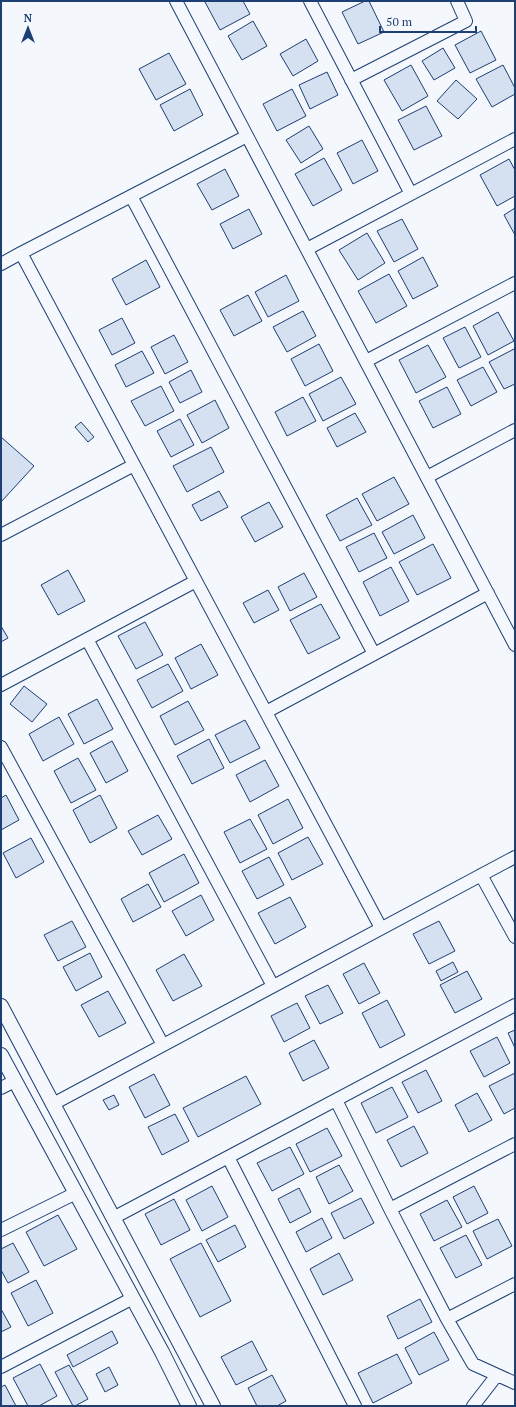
<svg xmlns="http://www.w3.org/2000/svg" width="516" height="1407" viewBox="0 0 516 1407" font-family="'PT Serif',serif">
<style>
.building{fill:#d5e0f0;stroke:#1d3f73}
.lines{fill:none;stroke-linecap:round;stroke-linejoin:round}
.minor-casing{stroke:#1d3f73;stroke-width:14}
.tertiary-casing{stroke:#1d3f73;stroke-width:16}
.minor{stroke:#f4f7fb;stroke-width:12}
.tertiary{stroke:#f4f7fb;stroke-width:14}
</style>
<rect width="100%" height="100%" fill="#f4f7fb"/>
<path class="building" d="M208,1H243L250,14L220,30L205,2Z
M365,1H369L384,32L358,44L342,12Z
M253,21L267,46L242,60L228,36Z
M481,31L496,60L470,73L455,45Z
M306,39L318,61L293,76L280,54Z
M443,48L455,68L434,80L422,61Z
M169,53L186,84L156,100L139,69Z
M411,65L428,96L402,111L384,80Z
M503,65L515,88V94L492,107L476,79Z
M327,72L338,95L310,109L299,85Z
M456,80L477,99L458,119L437,101Z
M190,89L203,115L174,131L160,105Z
M292,89L306,116L277,131L263,104Z
M426,106L442,136L414,150L398,120Z
M309,126L323,149L301,163L286,140Z
M362,140L378,171L353,184L337,153Z
M324,158L342,190L313,206L295,174Z
M509,159L515,170V196L497,206L480,175Z
M225,169L239,196L212,210L197,184Z
M515,208V235L504,215Z
M249,209L262,234L233,249L220,224Z
M402,219L418,249L394,262L377,231Z
M367,233L385,263L358,280L339,250Z
M423,257L438,286L413,299L398,271Z
M146,260L160,287L126,305L112,279Z
M389,274L407,306L376,323L358,291Z
M286,275L299,301L268,317L255,292Z
M248,295L262,321L234,336L220,310Z
M303,311L316,336L287,352L273,327Z
M498,312L514,341L488,355L473,326Z
M122,318L135,343L112,355L99,330Z
M465,327L481,357L459,368L443,338Z
M174,335L188,362L165,374L151,347Z
M319,344L333,371L305,386L291,359Z
M428,345L446,377L416,393L399,360Z
M514,349L515,351V384L504,389L489,362Z
M142,351L154,373L126,387L115,365Z
M483,367L497,392L471,406L457,380Z
M191,370L202,392L180,403L169,382Z
M341,377L356,404L323,421L309,394Z
M161,386L174,411L145,426L131,401Z
M447,387L461,414L433,428L419,401Z
M303,397L316,421L287,436L275,412Z
M215,400L229,428L202,443L187,415Z
M355,413L366,432L337,447L327,428Z
M180,419L194,445L171,457L157,431Z
M81,422L94,437L88,442L75,427Z
M1,437L34,466L1,502Z
M211,447L224,472L187,492L173,466Z
M394,477L409,504L377,521L362,494Z
M219,491L228,507L201,521L192,505Z
M357,498L372,525L340,541L326,515Z
M269,502L283,527L255,542L241,517Z
M413,515L425,538L394,554L382,532Z
M374,533L387,558L359,572L346,547Z
M433,544L451,578L417,595L399,562Z
M391,567L409,601L380,616L363,582Z
M68,570L85,601L58,615L41,585Z
M304,573L317,597L290,611L278,587Z
M268,590L279,610L254,623L243,603Z
M321,604L340,638L308,654L290,620Z
M145,622L163,655L136,669L118,636Z
M1,626L8,638L1,642Z
M201,644L218,675L191,689L175,658Z
M168,664L183,691L152,708L137,680Z
M24,686L47,704L32,722L10,704Z
M97,699L113,729L84,744L68,714Z
M188,701L204,730L175,745L160,716Z
M59,717L74,744L43,761L29,734Z
M245,720L260,748L230,763L215,735Z
M209,739L224,768L192,784L177,756Z
M112,741L128,771L106,783L90,753Z
M78,758L96,790L71,803L54,771Z
M265,760L279,786L250,802L236,775Z
M6,795L19,820L1,830V798Z
M100,795L117,828L90,843L73,810Z
M288,799L303,828L273,844L258,815Z
M158,815L172,839L142,855L128,831Z
M250,819L267,849L240,863L224,832Z
M308,837L323,864L292,880L278,853Z
M31,838L44,862L16,878L3,853Z
M184,854L199,883L164,902L149,873Z
M269,857L284,885L257,899L242,871Z
M148,884L161,907L133,922L121,899Z
M201,895L214,920L186,936L172,911Z
M290,897L306,927L275,944L258,913Z
M72,921L86,947L58,961L44,935Z
M439,921L455,951L429,964L413,934Z
M90,953L102,977L76,991L63,967Z
M184,954L202,986L173,1001L156,970Z
M453,962L458,972L441,981L436,971Z
M364,963L380,993L359,1004L343,974Z
M467,971L482,999L455,1013L440,985Z
M328,985L343,1013L320,1024L305,996Z
M108,991L126,1023L99,1037L81,1005Z
M387,1000L405,1035L380,1048L362,1013Z
M297,1003L310,1028L284,1042L271,1016Z
M515,1030V1048L508,1033Z
M497,1037L510,1063L484,1077L470,1051Z
M314,1040L329,1068L303,1081L289,1053Z
M426,1070L442,1101L418,1113L402,1082Z
M515,1073V1108L504,1114L489,1086Z
M154,1074L170,1105L145,1118L129,1087Z
M246,1076L261,1104L198,1137L183,1108Z
M392,1087L408,1117L376,1133L361,1103Z
M477,1093L492,1120L469,1132L455,1105Z
M114,1095L119,1105L109,1110L103,1100Z
M175,1114L189,1141L162,1155L148,1127Z
M414,1126L428,1153L401,1167L387,1140Z
M327,1128L342,1156L310,1172L296,1144Z
M290,1147L304,1174L272,1191L257,1163Z
M339,1165L353,1191L329,1204L316,1177Z
M212,1186L228,1217L202,1231L186,1200Z
M474,1186L488,1213L467,1224L453,1197Z
M299,1188L311,1212L290,1223L278,1199Z
M361,1198L374,1223L344,1239L331,1213Z
M174,1199L190,1230L161,1245L145,1214Z
M447,1200L462,1227L434,1241L420,1214Z
M58,1215L77,1249L44,1266L26,1232Z
M322,1218L332,1238L306,1252L296,1232Z
M498,1219L512,1246L487,1259L473,1231Z
M235,1225L246,1247L218,1262L206,1240Z
M466,1235L482,1265L456,1278L440,1248Z
M13,1243L29,1272L8,1283L1,1270V1249Z
M201,1243L231,1301L200,1317L170,1259Z
M339,1253L353,1280L323,1295L310,1269Z
M36,1280L53,1313L28,1326L11,1293Z
M420,1299L432,1322L398,1339L387,1316Z
M1,1309L11,1327L1,1332Z
M112,1331L118,1343L73,1367L67,1355Z
M434,1332L449,1360L419,1375L405,1348Z
M252,1341L267,1370L236,1385L221,1357Z
M397,1354L412,1383L373,1403L358,1373Z
M40,1364L57,1396L39,1406H28L13,1378Z
M69,1365L88,1399L75,1406H73L55,1372Z
M109,1367L118,1385L105,1392L96,1374Z
M272,1375L286,1401L277,1406H257L248,1388Z
M5,1385L16,1406H1V1387Z"/>
<g class="lines">
<defs>
<path id="minor" d="M176,1L515,645
M310,1L411,194
M351,80L466,21L457,1
M247,136L21,253L381,928
M131,196L374,654
M307,249L515,139
M1,264L21,253
M366,361L515,283
M427,477L515,430
M1,535L134,465
M87,639L273,986
M1,685L196,581
M266,712L488,593
M1,747L163,1045
M481,875L515,937
M1,1088L15,1081
M336,1100L390,1209L447,1319L473,1364L515,1383
M53,1104L515,857
M228,1157L355,1406
M390,1209L515,1144
M113,1218L515,1005
M1,1230L76,1193
M447,1319L515,1284
M1,1367L133,1298
M473,1406L497,1375"/>
<path id="tertiary" d="M1,1006L213,1406
M1,1055L162,1352L189,1406"/>
</defs>
<use href="#minor" class="minor-casing"/>
<use href="#tertiary" class="tertiary-casing"/>
<use href="#minor" class="minor"/>
<use href="#tertiary" class="tertiary"/>
</g>
<rect width="516" height="1407" fill="none" stroke="#1d3f73" stroke-width="4"/>
<g transform="translate(28 28)" stroke="#f4f7fb" stroke-width="3" paint-order="stroke">
<path d="M0-3L7 15L0 10L-7 15Z" fill="#1d3f73"/>
<text y="-6" font-size="11" font-weight="bold" text-anchor="middle" fill="#1d3f73">N</text>
</g>
<path d="M380 26v6h96v-6" fill="none" stroke="#1d3f73" stroke-width="2"/>
<text x="386" y="26" font-size="12" fill="#1d3f73" stroke="#f4f7fb" stroke-width="3" paint-order="stroke">50 m</text>
</svg>
